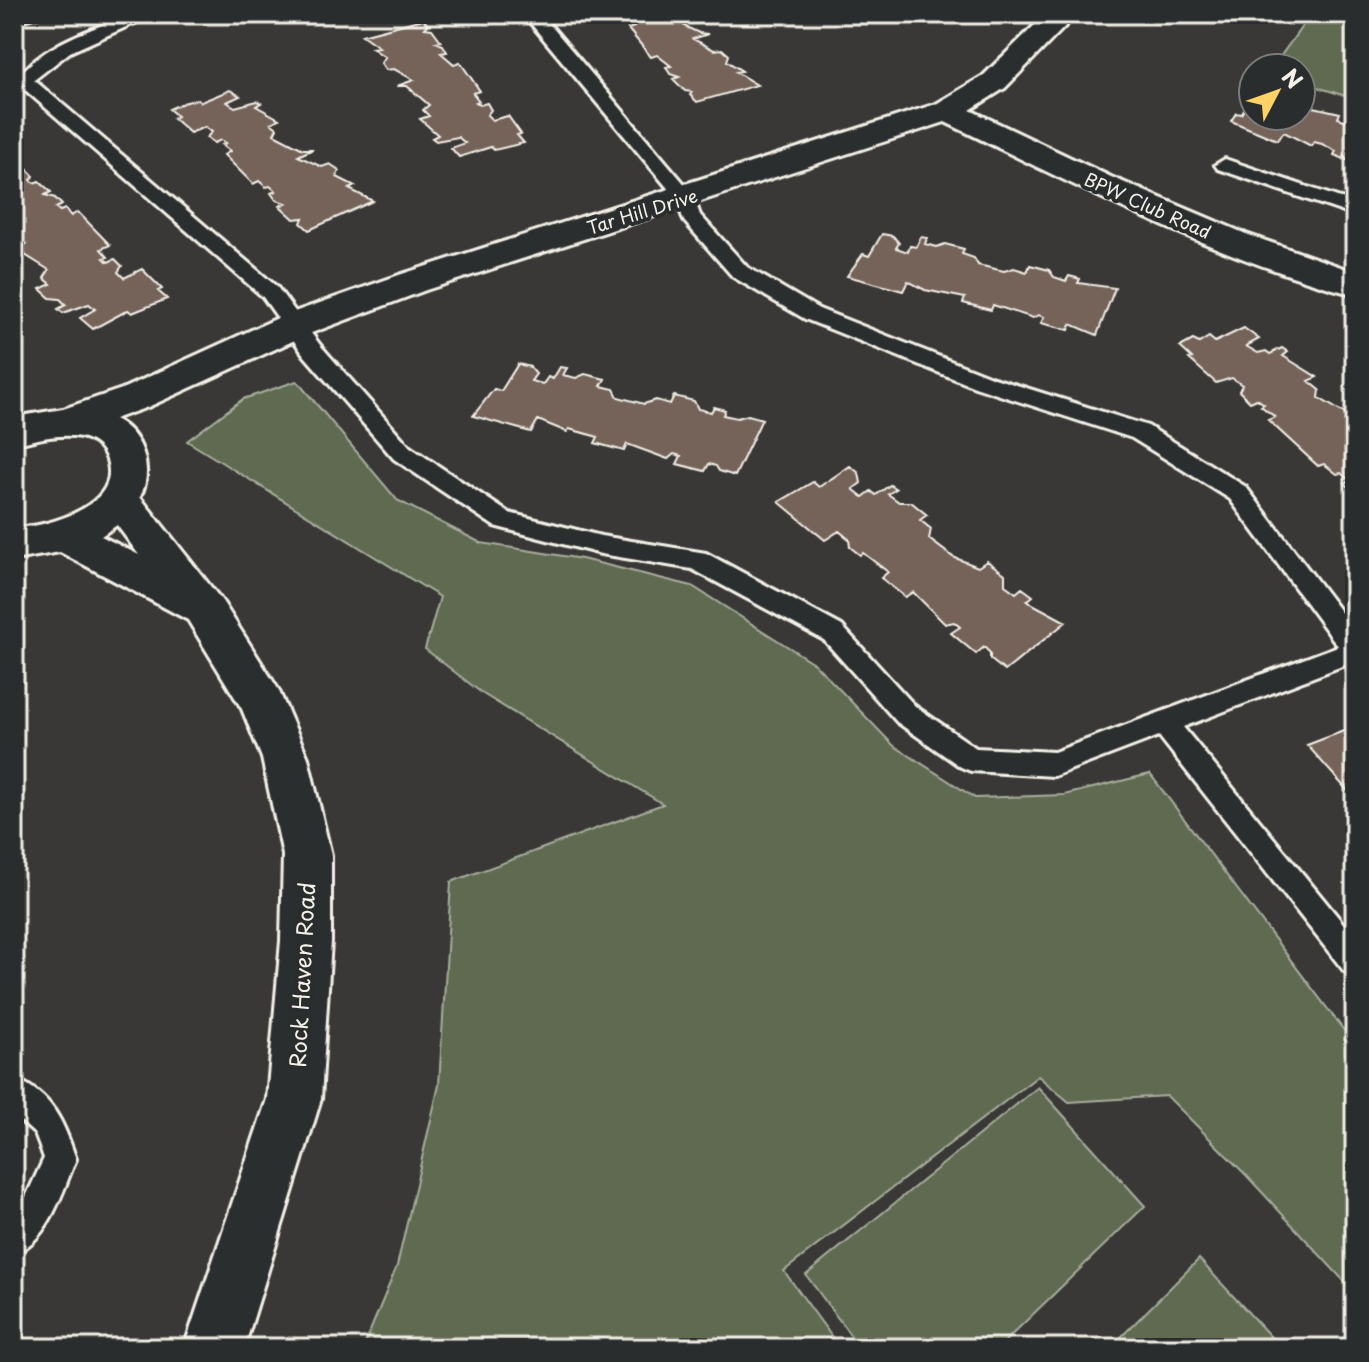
<svg xmlns="http://www.w3.org/2000/svg" width="1369" height="1362" viewBox="0 0 1369 1362" font-family="'Playpen Sans',sans-serif">
<style>
.green{fill:#5e6a51;stroke:#a9ae9c;stroke-width:2}
.building{fill:#74645a;stroke:#f4f1e8;stroke-width:2}
.lines{fill:none;stroke-linecap:round;stroke-linejoin:round}
.service-casing{stroke:#f4f1e8;stroke-width:6}
.minor-casing{stroke:#f4f1e8;stroke-width:6}
.service{fill:#2a2d2e;fill-rule:evenodd}
.minor{fill:#2a2d2e;fill-rule:evenodd}
.labels{text-anchor:middle;dominant-baseline:central;stroke-width:8;stroke-linejoin:round;paint-order:stroke}
.far-street-label{font-size:18px;fill:#f4f1e8;stroke:#2a2d2e}
.street-label{font-size:22px;fill:#f4f1e8;stroke:#2a2d2e}
</style>
<rect width="100%" height="100%" fill="#393837"/>
<filter id="ink" filterUnits="userSpaceOnUse"><feTurbulence type="fractalNoise" baseFrequency=".0125" numOctaves="2"/><feDisplacementMap in="SourceGraphic" scale="16" xChannelSelector="R" yChannelSelector="G"/><feConvolveMatrix kernelMatrix="1 2 1 2 8 2 1 2 1" color-interpolation-filters="sRGB"/></filter>
<g filter="url(#ink)">
<path class="green" d="M1311,14H1355V99L1301,82V68H1272Z
M297,381L397,500L481,543L582,559L692,586L815,664L893,745L975,798L1064,795L1150,774L1355,1045V1293L1247,1176L1167,1096L1069,1102L1038,1076L784,1271L840,1348H363L397,1266L439,1085L451,882L663,804L483,694L425,649L440,597L187,441L243,399Z
M1038,1087L1145,1206L998,1348H860L806,1275Z
M1199,1259L1281,1348H1110Z"/>
<path class="building" d="M14,14H51L14,25Z
M617,14H676L674,17L686,27L699,33L708,34L693,39L714,50L722,49L729,55L727,61L742,71L736,72L757,85L697,102L690,95L692,92L685,91L673,79L679,77L670,74L666,67L671,66L657,55L651,57L628,29L634,27L628,21L630,20L626,17L620,18Z
M423,19L428,25L425,28L432,29L441,41L436,42L443,45L447,52L441,53L454,64L460,62L480,91L473,93L479,101L476,102L480,105L487,103L491,110L487,115L492,120L508,116L521,134L517,135L524,143L494,150L491,147L459,157L451,148L465,143L458,137L436,141L432,138L438,135L420,119L429,116L423,110L429,105L407,86H397L414,80L394,69L386,70L381,63L385,57L372,48L379,47L362,35Z
M230,90L240,96L227,102L235,107L257,101L261,103L256,106L279,119L271,123L277,128L274,134L303,149H313L298,156L322,167L330,164L339,170L337,177L355,186L349,189L373,201L309,230L301,223L303,218L294,219L280,206L286,203L276,200L271,193L276,191L270,186L266,187L259,181L253,184L224,155L230,151L222,145L226,143L221,140L214,143L207,137L212,132L205,127L190,133L173,118L177,116L169,109L183,103L198,99L201,102Z
M1301,100L1307,101L1305,105L1340,113L1338,118L1350,122L1355,128V163L1334,155L1336,151L1322,144L1314,142L1311,146L1284,132L1277,140L1231,121L1236,113L1241,114L1245,108L1253,107V116H1301Z
M27,169L34,176L31,180L34,183L39,181L51,192L45,195L55,198L62,205L56,208L60,211L65,209L71,216L78,212L110,245L101,249L108,257L104,258L108,262L115,259L122,266L118,272L124,278L142,269L162,289L158,291L167,299L132,313L128,310L93,329L80,318L95,309L89,304L63,313L58,309L66,305L60,299L50,298L40,289L51,284L44,278L49,270L20,252L14,256V250L26,244L14,239V175Z
M882,234L893,236L899,243L896,248L908,252L910,246L916,247L921,237L927,238L925,244L937,247L945,244L964,249L962,254L974,258L978,265L1004,271L1014,268L1027,272L1030,265L1049,270L1054,277L1066,281L1069,276L1080,279L1078,283L1115,288L1097,335L1071,324L1069,330L1041,323L1044,317L1038,315L1033,318L993,305L991,310L963,303L965,298L925,290L908,281L903,291L847,276L863,254L869,256Z
M1244,328L1259,339L1246,346L1258,353L1266,351L1270,354L1282,348L1288,352L1283,356L1317,377L1309,381L1320,390L1319,398L1355,420V494L1345,483L1350,481L1341,473L1337,474L1324,464L1318,466L1268,420L1275,417L1261,406L1264,404L1257,399L1250,402L1239,391L1242,385L1232,378L1216,383L1189,359L1192,358L1180,347L1193,340L1199,343L1209,337L1215,342Z
M518,364L530,367L536,374L531,381L543,384L548,377L553,379L560,367L567,368L563,375L576,378L585,374L605,379L601,386L614,389L618,397L644,404L656,400L670,404L674,396L694,401L698,409L711,412L714,407L725,410L723,415L737,418L748,415L762,419L735,476L719,471L716,466L709,464L705,471L677,464L681,456L674,454L668,459L627,444L624,451L595,443L598,437L569,429L567,432L538,420L531,432L473,416L494,389L501,391Z
M850,466L859,473L861,483L853,489L863,497L871,491L876,495L890,485L896,489L888,494L899,502H911L927,515L920,520L931,529L929,539L953,557L978,567L987,561L1005,574V585L1016,593L1022,588L1033,596L1027,601L1066,622L1005,671L990,659V653L984,647L976,654L951,633L960,627L954,622L945,624L913,592L905,597L881,578L888,572L863,553L860,555L850,547L849,539L839,531L825,540L779,502L813,482L819,487Z
M1349,729L1355,735V799L1307,745Z"/>
<g class="lines">
<defs>
<path id="service" d="M131,14H155L70,52L34,80L277,287L320,345L410,447L509,513L601,536L706,553L842,626L915,706L976,748L1054,752L1338,646L1230,499L1132,438L975,387L805,319L733,277L684,221L676,198L523,14H541L692,193L700,215L747,267L819,309L991,377L1148,426L1246,487L1355,631V661L1183,727L1355,938V975L1344,971L1159,736L1054,776L971,771L961,767L897,722L824,640L692,569L601,554L494,526L394,459L304,355L263,297L15,81C43,43 89,31 131,14Z
M1225,159L1355,203V216L1218,169L1215,165Z
M14,1078C53,1095 63,1122 76,1159C62,1192 50,1239 14,1254V1212L25,1199L44,1158L35,1134L14,1115Z"/>
<path id="minor" d="M1046,14H1077L1005,88L970,110L1111,177L1246,234L1355,272V295C1212,257 1078,186 945,122L426,290L306,335L148,407L114,419C143,433 154,470 140,497L222,601L278,689L308,758L331,855V941L321,1099L244,1348H184L267,1099L281,941L283,855L262,758L242,709L188,620L60,552L14,560V528C48,527 128,505 105,455C101,446 91,439 81,437C59,433 35,439 14,445V417L63,409L122,389L280,317L402,274L936,104L983,76ZM117,525L139,555L101,536Z"/>
</defs>
<use href="#service" class="service-casing"/>
<use href="#minor" class="minor-casing"/>
<use href="#service" class="service"/>
<use href="#minor" class="minor"/>
</g>
</g>
<g class="labels">
<g class="far-street-label">
<text transform="translate(1148 205) rotate(24)">BPW Club Road</text>
<text transform="translate(642 211) rotate(-17)">Tar Hill Drive</text>
</g>
<g class="street-label">
<text transform="translate(301 975) rotate(-87)">Rock Haven Road</text>
</g>
</g>
<rect width="1369" height="1362" fill="none" stroke="#2a2d2e" stroke-width="48"/>
<rect x="24" y="24" width="1321" height="1314" fill="none" stroke="#f4f1e8" stroke-width="3" filter="url(#ink)"/>
<g transform="translate(1277 92) rotate(49)"><circle r="38" fill="#2a2d2e" stroke="#7b7b78" stroke-width="2"/>
<path d="M0-6L14 30L0 20L-14 30Z" fill="#ffd166"/>
<text y="-12" font-size="22" font-weight="bold" text-anchor="middle" fill="#f4f1e8">N</text>
</g>
</svg>
